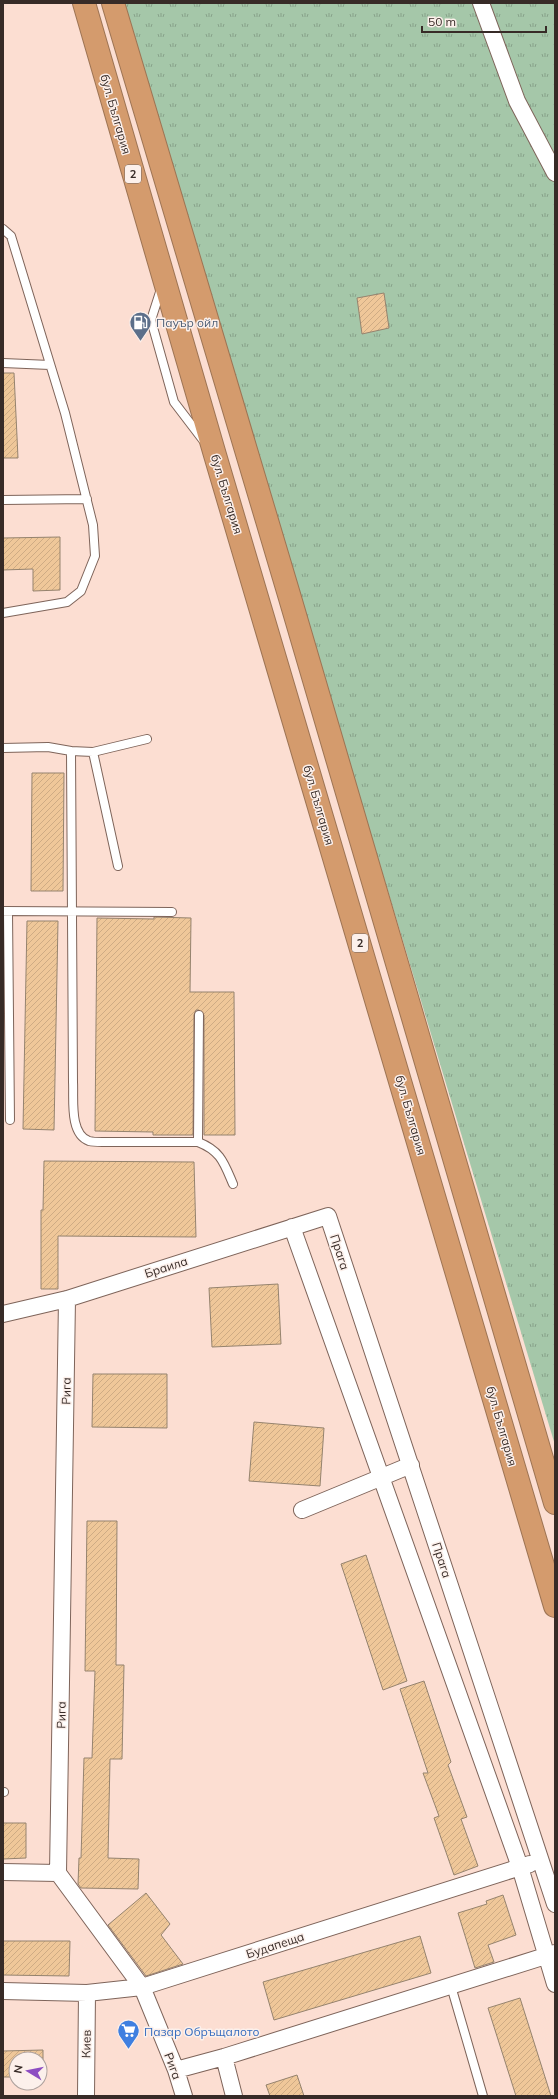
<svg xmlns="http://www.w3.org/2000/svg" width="558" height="2099" viewBox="0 0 558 2099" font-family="Mulish,sans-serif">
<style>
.grass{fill:url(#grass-tufts)}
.building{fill:url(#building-hatch);stroke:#95836e}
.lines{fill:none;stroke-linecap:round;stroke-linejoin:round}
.lane-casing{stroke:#7e645a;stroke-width:10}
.street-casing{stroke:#7e645a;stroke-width:18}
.highway-casing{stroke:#9d7454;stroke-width:24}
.lane{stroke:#fff;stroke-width:8}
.street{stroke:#fff;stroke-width:16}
.highway{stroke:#d49b6d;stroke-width:22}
.labels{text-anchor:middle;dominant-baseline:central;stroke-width:3;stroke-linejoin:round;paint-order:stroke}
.shield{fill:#fcf0eb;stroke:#726662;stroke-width:1}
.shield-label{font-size:11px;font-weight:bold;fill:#372b27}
.street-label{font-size:12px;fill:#372b27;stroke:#fcf0eb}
.service-label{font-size:12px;fill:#4e5e75;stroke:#fcf0eb;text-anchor:start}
.shop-label{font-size:12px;fill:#366cbe;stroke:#fcf0eb;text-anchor:start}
</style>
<defs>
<pattern id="grass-tufts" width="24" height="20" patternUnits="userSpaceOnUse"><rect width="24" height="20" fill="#a5c7a9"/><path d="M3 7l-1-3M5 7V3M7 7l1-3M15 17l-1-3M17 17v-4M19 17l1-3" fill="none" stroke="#87a28a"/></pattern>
<pattern id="building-hatch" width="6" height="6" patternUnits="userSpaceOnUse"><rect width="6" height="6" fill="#efc799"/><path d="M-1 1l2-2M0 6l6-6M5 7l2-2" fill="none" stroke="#ceab84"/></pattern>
</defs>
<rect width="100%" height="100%" fill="#fcded2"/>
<path class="grass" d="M120,3H555V1445Z"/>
<path class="building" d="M384,293L389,328L362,334L357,298Z
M3,373H14L18,458H3Z
M60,537V590L33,591V569L3,570V538Z
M32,773H64L63,891H31Z
M154,917L191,918L190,992H234L235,1135H204V1015L199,1010H196L194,1015L193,1135H153V1132L95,1131L97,918L154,919Z
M27,921H58L54,1130L23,1129Z
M44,1161L194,1162L196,1237L58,1236V1289H41V1210H43Z
M278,1284L281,1344L212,1347L209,1288Z
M93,1374H167V1428L92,1427Z
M254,1422L324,1428L320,1486L249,1481Z
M87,1521H117L116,1665H124L122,1759H110L108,1858L139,1859L138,1889L81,1888L78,1884L79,1858H81L84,1758H92L95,1671H85Z
M366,1555L407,1681L383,1690L341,1564Z
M424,1681L451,1762L448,1765L467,1817L461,1819L478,1866L454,1875L434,1818L439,1816L423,1773H428L400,1689Z
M3,1823H26V1858L3,1859Z
M146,1893L170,1924L161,1935L183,1964L146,1976L108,1925Z
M503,1895L516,1935L488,1945L494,1962L475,1968L458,1913L487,1904L486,1901Z
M420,1936L431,1973L274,2020L263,1982Z
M3,1941H70L69,1976L3,1975Z
M520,1998L551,2096H516L488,2008Z
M43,2050V2076H40V2059H16V2077H3V2051Z
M297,2075L304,2096H270L266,2085Z"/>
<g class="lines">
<defs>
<path id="lane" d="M3,229L11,236L65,413L93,525L95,556L81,591L67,602L3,613
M161,289L151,320L174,402L203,440
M3,363L50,365
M3,500L87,499
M3,748L48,747L71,751L73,1082C74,1098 69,1134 89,1141C93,1142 98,1142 102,1142H198C221,1151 224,1163 233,1184
M71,751L93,752L147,739
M93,752L118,866
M4,911L172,912
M8,912L10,1120
M198,1142L199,1015
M3,1792H4
M451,1986L483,2096"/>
<path id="street" d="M481,3L517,101L555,173
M292,1227L520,1867L555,1984
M67,1299L58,1873L142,1987L176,2070L184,2096
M3,1314L67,1299L328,1216L555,1904
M302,1510L411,1465
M3,1872L58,1873
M3,1991L87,1993L142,1987L530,1864
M224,2057L234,2096
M176,2070L224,2057L555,1953
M86,2096L87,1993"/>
<path id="highway" d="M84,3L215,455L555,1606
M113,3L290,598L555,1503"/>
</defs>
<use href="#lane" class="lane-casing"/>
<use href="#street" class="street-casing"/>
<use href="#highway" class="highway-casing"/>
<use href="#lane" class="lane"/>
<use href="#street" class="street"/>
<use href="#highway" class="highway"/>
</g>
<defs>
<symbol id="fuel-pin" viewBox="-11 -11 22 30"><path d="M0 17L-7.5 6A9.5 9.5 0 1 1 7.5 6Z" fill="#5c6f8a" stroke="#fcf0eb"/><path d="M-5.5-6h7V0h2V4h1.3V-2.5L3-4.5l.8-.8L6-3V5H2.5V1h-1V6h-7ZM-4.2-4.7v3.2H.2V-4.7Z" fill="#fff"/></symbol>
<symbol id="supermarket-pin" viewBox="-11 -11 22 30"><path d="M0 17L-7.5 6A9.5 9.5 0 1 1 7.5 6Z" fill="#3f7fe0" stroke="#fcf0eb"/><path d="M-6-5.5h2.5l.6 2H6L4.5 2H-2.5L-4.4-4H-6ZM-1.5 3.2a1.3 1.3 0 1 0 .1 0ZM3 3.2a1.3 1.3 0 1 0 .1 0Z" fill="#fff"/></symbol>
</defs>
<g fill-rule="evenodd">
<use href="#fuel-pin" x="128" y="310" width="25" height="34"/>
<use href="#supermarket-pin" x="116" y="2018" width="25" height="34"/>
</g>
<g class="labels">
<g class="shield">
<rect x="125" y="165" width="16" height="18" rx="3"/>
<rect x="352" y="934" width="16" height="18" rx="3"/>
</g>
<g class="shield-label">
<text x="133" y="174">2</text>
<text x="360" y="943">2</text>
</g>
<g class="street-label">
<text transform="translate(116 114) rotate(74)">бул. България</text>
<text transform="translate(227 494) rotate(73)">бул. България</text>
<text transform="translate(319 805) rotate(74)">бул. България</text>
<text transform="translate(411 1115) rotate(74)">бул. България</text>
<text transform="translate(340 1252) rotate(72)">Прага</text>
<text transform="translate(166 1267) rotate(-18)">Браила</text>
<text transform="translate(66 1391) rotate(-89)">Рига</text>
<text transform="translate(502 1426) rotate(74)">бул. България</text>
<text transform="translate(442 1560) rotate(72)">Прага</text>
<text transform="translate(61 1715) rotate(-89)">Рига</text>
<text transform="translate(275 1945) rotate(-18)">Будапеща</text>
<text transform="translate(86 2044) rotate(-89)">Киев</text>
<text transform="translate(173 2066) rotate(70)">Рига</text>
</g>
<g class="service-label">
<text x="156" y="322">Пауър ойл</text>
</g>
<g class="shop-label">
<text x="144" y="2031">Пазар Обръщалото</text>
</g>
</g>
<rect width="558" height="2099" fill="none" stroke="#372b27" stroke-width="8"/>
<g transform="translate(28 2071) rotate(280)"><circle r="19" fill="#fcf0eb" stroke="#ada19d"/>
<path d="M0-3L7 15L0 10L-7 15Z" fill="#8d4dc2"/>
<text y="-6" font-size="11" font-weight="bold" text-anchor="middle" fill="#372b27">N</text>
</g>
<path d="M422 26v6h124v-6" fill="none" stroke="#372b27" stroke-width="2"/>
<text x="428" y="26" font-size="12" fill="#372b27" stroke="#fcf0eb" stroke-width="3" paint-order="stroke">50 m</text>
</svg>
